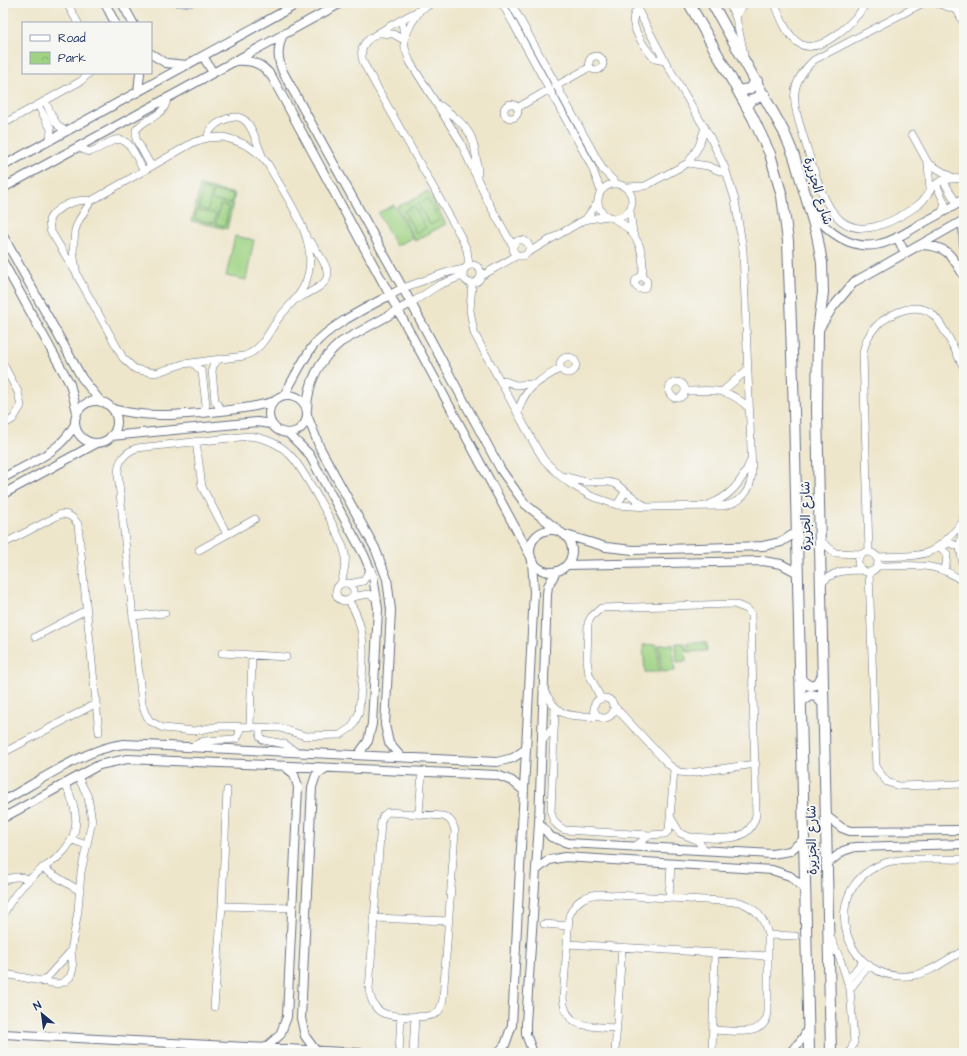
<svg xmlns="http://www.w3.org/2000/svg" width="967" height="1056" viewBox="0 0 967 1056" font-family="'Architects Daughter','Playpen Sans Arabic',sans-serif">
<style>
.park{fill:url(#park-crowns);stroke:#5d8170}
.garden{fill:#9fd383;stroke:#5d8170}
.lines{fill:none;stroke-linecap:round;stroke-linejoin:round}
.minor-casing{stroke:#656f84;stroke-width:8}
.tertiary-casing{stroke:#656f84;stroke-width:10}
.primary-casing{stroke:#656f84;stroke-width:12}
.minor{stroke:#fff;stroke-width:7}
.tertiary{stroke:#fff;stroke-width:8}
.primary{stroke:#fff;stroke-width:10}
.labels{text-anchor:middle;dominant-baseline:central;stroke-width:4;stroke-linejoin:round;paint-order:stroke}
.street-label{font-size:13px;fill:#1b2f5e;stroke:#f6f6f2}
</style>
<defs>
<pattern id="park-crowns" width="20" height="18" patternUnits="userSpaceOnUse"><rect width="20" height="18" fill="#9fd383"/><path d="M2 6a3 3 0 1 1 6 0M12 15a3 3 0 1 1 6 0" fill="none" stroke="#88b574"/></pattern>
</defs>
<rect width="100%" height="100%" fill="#f6f6f2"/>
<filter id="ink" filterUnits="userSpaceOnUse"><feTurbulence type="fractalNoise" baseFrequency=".025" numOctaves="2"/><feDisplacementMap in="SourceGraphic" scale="8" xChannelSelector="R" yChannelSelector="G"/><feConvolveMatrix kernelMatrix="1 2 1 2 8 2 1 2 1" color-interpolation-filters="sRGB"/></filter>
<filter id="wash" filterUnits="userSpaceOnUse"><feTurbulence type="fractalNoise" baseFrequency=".012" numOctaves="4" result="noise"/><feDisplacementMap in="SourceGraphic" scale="16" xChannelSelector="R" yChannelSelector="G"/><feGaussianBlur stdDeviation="0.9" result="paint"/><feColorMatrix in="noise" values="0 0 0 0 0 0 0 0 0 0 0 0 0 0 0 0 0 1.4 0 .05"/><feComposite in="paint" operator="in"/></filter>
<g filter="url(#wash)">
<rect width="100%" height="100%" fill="#eee6cb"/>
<path class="park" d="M200,186L235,194L227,229L192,221Z
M428,191L446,224L415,241L397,207Z"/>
<path class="garden" d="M203,189L212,191L208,210L199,208Z
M214,191L233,195L231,204L212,200Z
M428,199L439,220L430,225L418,204Z
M220,205L229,207L225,226L216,224Z
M394,205L412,238L396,246L378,213Z
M414,206L426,228L416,233L404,211Z
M197,210L216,214L214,223L195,219Z
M235,236L254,240L246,280L226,276Z
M706,642L707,651L688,652V643Z
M676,643H685L686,661L677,662Z
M657,644L659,672H645L643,645Z
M673,644L675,671L661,672L659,645Z"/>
</g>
<g filter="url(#ink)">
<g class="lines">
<defs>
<path id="minor" d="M67,3L78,23
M179,3H190
M433,3C420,10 371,34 365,43C360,50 361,57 364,64L460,235L467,250L469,265
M502,3L591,165L601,191
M511,3L603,170L616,183
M729,3L736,18L744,54
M775,3C780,17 787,36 800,44C820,56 858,19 866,3
M923,3L814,60C787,85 793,103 803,135C824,202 834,263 918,205C924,201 927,195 931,189C940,177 951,180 964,178
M936,3L957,10
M958,3L957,10L964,24
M637,10C625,22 646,50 655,59L665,61
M736,18L739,10L746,3
M402,20L405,48L410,62L460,141L488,202L513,246
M381,33L393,34L404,40L411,24L419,12
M589 63a7 7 0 1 1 14 0a7 7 0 1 1-14 0Z
M556,86L590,67
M45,101C50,111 56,130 68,131
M504 111a7 7 0 1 1 14 0a7 7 0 1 1-14 0Z
M38,105L51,129L50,141
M441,106C472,130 474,134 478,173
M517,108L550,89
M3,124L81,81L89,73
M912,134L928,163L930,189
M223,137C243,142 258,149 269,166C288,201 324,245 304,286C298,299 286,308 278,319C268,333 262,350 244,356L183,364L155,373L135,369L123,358L77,275L73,252L75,230L79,220L91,201L194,142L208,138Z
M208,138C207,125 233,112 243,119C253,125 257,145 262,155
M78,147L89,152C97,150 104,145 112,141C129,133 137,159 143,170
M688,163L708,166L727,174
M928,163L953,178
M151,166L136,139V130C146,116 165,118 167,98
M943,180L954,199L961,202
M598 201a17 17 0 1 1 34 0a17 17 0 1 1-34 0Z
M936,184L945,204L942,212
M626,187L645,186L688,163L699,146L705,127
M630,211L633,233
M614,219C637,230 646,252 642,277
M585,220L598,202
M513 248a8 8 0 1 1 16 0a8 8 0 1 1-16 0Z
M527,253L584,220L607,216
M463 274a9 9 0 1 1 18 0a9 9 0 1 1-18 0Z
M75,271L50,230L49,220C55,207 77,198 91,201
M481,276L518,255
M635 283a6 6 0 1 1 12 0a6 6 0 1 1-12 0Z
M472,284L470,310L474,333L536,447L544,460L559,475L569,483L591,496L617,505L647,507L722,506C742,503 750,492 752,473L743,250L735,200L725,168L710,137L665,61L634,3
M403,288L445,273L464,269
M297,299C335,280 335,278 311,242
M411,303L439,285L462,276
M560 365a8 8 0 1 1 16 0a8 8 0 1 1-16 0Z
M218,360L213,366L212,371L215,401L222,410
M193,363L202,372L206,405L203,412
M3,364L18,392L21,406L13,419L3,425
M499,379L516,385L533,384
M669 390a8 8 0 1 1 16 0a8 8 0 1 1-16 0Z
M685,391C714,391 726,386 749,408
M723,391L747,370
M518,413C523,388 540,380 561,368
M196,441L202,487L227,534
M562,476L586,482H609L616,484L646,507
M710,504C730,497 742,482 750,462
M617,505L625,492
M964,512L960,547L964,572
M819,539L835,553L862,554
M3,544L61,514C69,514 73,517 78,524L99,732
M942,546L950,543L960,547
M940,547L947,554L946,565L943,569
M199,550L255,519
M869,551L863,354C864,347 866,340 870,334C881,317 912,300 931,313C942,321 957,355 964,368
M858 562a10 10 0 1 1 20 0a10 10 0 1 1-20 0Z
M876,557C922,555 930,561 961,524
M877,566C908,566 939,560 964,583
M869,573L876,768L887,782L899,786L964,784
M336 592a9 9 0 1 1 18 0a9 9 0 1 1-18 0Z
M341,584C343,574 347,564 345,554C343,539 301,465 290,455C279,443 265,438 249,436L137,448C125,452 118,461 118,474L142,704L145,713L150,721L163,728L194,731L220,726L280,728L305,736L340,735L352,727L359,713C361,676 372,632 348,600
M349,584L363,581L370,570
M820,585C832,571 843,570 862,570
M352,597L368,594L377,598
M133,616L165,613
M35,637L86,610
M222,653L286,657
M543,689C560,720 567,715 600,717
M594 708a10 10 0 1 1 20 0a10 10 0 1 1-20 0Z
M601,699L589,674L587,660L588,623L591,617L601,608L734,604L747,609L751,614L756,815C749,846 717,838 693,837
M613,705L669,765L679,772L689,773L756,764
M555,707L551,812C553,821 556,826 565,830L650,835
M250,727L252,655
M260,728V736L263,740L285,744L296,752
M541,743L555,724
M191,747L204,741L236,739L239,735L240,727
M3,753L95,704
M388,812L443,816C451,819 453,823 455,831L443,999C442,1004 441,1009 437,1013C429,1019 389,1017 381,1012C373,1007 371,999 369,990L381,822L383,816Z
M419,814L422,772
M671,818L680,833L697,840L705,850
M72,840L87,845
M634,847L650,835L665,834L669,830L674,770
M964,859C942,860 901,856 882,864C815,891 845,988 915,975C933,972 947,958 964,951
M42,868L80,891
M3,881C13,876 19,876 29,879
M669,898L671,864
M222,906L292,908
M3,915C10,901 19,888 31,878C39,870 49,865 58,857C82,835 79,811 65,784
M374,918L449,921
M544,924L568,926
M768,935L795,936
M830,936L840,959L850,989L854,1042L850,1053
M567,944L768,956
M3,972L10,975L57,984L64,982L70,977L73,969L71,951L78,911L81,872L92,821L88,797L78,777
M847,981L863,961
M43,982L71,951
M850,989L869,965
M214,1007L222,906L227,790
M617,1028C592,1026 566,1030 563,999L569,916C575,902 583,896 598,894L740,902C757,909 764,918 768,935V1012C765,1039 733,1030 713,1030
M399,1053L401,1016
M413,1053L415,1016
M615,1053L622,947
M712,1053L715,953"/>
<path id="tertiary" d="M105,3L115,23
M122,3L133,23
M283,34C277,49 277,60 284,74L411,303L501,470L525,504L558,530
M151,54L166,63L187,65
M203,56L213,73
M235,61C252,60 262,63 272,77L530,555
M138,92L140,73
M3,166L299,3
M3,188L341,3
M811,210C827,232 851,251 880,244C894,241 907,232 919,225C934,217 949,209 964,200
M963,220L964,245
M3,236L82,378L101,402
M897,237L905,253
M920,245C946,245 952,255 964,276
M3,262L70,384L77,412
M819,329L833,307L854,282L964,220
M285,394C294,378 302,361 313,346C331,323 377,303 403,288
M269 414a19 19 0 1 1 38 0a19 19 0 1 1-38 0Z
M75 422a21 21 0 1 1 42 0a21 21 0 1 1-42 0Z
M113,409C146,418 177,415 211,412C232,410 252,408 272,402
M307,409C308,381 319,360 341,342L411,303
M307,415L320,448L375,548L387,579L391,610L385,725L389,743L401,757
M288,433L309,454L364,555L373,576L378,609L372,724L368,741L358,755
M111,436L257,422L271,424
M3,478C30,463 60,453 75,424
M3,494L97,443
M530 551a21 21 0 1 1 42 0a21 21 0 1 1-42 0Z
M566,535L606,547L633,550L763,546L781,542L797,532
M567,565L763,561L781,564L798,573
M3,801C38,782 86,748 124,744L497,762L513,758L526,749
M825,815L842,828L850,831L964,830
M3,818L99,765L127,759L497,775L512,781L524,791
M539,823L551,837L568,843L772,854L790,851L804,839
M826,865L843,851L855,847L964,844
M536,870L549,860L565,857L772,870L790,876L805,889
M3,1034L361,1053
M265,1048L280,1035L287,1017L298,787L294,774L284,766
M316,1051L305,1036L301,1018L312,787L316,775L326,768
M498,1053L505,1045L512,1025L534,592L532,561
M533,1053L526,1034V1023L539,823L547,594L548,586L556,572
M790,1053L803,1038L808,1028"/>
<path id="primary" d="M689,3L753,118L770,154L782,196L788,241L794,410L809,1053
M712,3L784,132L794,156L817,235L822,263L823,292L818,332L817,410L831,1053
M738,91L749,89L757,81
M746,106L753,99L765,95
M800,677C804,688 818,688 822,677
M801,701L810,695L816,696L822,702"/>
</defs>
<use href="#minor" class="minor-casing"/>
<use href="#tertiary" class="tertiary-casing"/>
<use href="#primary" class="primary-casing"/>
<use href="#minor" class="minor"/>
<use href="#tertiary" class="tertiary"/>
<use href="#primary" class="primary"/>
</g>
</g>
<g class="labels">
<g class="street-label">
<text transform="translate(818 191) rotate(73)">شارع الجزيرة</text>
<text transform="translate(806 516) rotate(-91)">شارع الجزيرة</text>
<text transform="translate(812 840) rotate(-91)">شارع الجزيرة</text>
</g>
</g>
<rect width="967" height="1056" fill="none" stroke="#f6f6f2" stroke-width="16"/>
<rect x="22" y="22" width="130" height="52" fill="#f6f6f2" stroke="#9ea6b7"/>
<rect x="30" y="35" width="20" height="6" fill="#ffffff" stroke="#9ea6b7"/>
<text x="58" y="42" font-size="12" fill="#1b2f5e">Road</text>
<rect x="30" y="52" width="20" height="12" fill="url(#park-crowns)" stroke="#9ea6b7"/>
<text x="58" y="62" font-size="12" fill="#1b2f5e">Park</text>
<g transform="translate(42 1014) rotate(331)" stroke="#f6f6f2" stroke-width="3" paint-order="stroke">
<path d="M0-3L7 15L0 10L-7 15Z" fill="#1b2f5e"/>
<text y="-6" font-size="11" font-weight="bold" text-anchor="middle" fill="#1b2f5e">N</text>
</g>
</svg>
